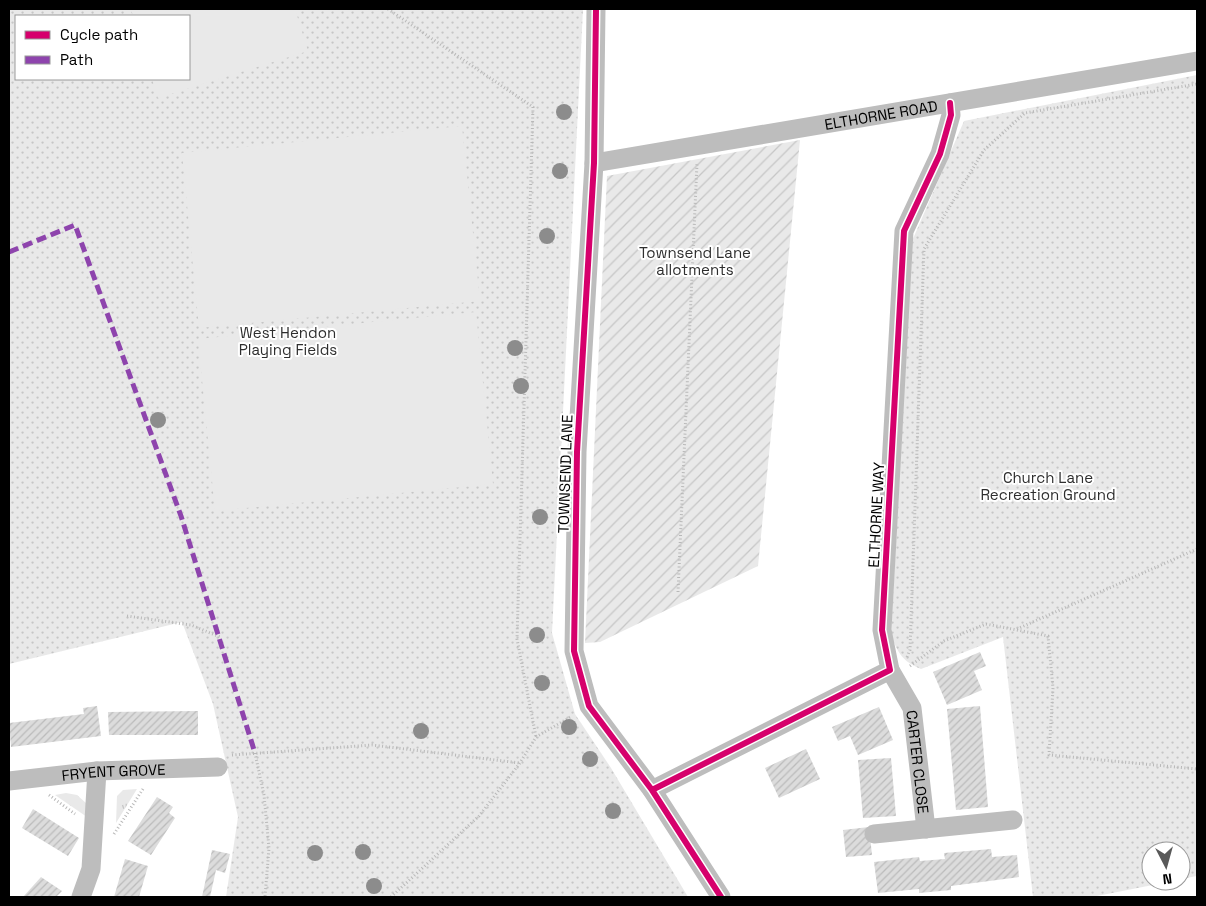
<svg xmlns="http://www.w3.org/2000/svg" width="1206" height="906" viewBox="0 0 1206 906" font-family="'Space Grotesk',sans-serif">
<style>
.grass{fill:url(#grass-tufts)}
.park{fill:url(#park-dots);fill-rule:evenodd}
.garden{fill:url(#garden-furrows)}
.pitch{fill:#e9e9e9}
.building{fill:url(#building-hatch)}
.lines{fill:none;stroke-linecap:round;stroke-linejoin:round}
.path{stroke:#b8b8b8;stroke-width:3;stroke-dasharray:1 2.5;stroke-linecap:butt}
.minor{stroke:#bdbdbd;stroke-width:19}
.quiet{stroke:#8e44ad;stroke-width:5;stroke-dasharray:10 5;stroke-linecap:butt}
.cycleway-casing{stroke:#fff;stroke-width:9}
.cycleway{stroke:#d6006c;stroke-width:6}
.tree{fill:#8c8c8c}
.labels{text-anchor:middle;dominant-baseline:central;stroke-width:4;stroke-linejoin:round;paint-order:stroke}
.street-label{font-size:15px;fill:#000;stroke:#fff}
.park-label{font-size:15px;fill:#2e2e2e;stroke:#fff}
</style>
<defs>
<pattern id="grass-tufts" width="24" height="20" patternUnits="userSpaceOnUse" patternTransform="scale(1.25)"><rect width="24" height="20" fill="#e9e9e9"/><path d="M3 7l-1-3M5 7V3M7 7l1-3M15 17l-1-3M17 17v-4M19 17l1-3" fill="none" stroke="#c6c6c6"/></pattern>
<pattern id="park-dots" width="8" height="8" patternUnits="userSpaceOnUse" patternTransform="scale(1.25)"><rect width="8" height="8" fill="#e9e9e9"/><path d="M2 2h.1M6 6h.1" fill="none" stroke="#c6c6c6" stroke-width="1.8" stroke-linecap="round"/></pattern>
<pattern id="garden-furrows" width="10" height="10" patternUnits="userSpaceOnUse" patternTransform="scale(1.25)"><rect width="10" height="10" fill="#e9e9e9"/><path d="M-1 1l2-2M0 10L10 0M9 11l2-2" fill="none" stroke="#c6c6c6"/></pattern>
<pattern id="building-hatch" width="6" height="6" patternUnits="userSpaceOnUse" patternTransform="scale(1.25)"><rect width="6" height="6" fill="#dcdcdc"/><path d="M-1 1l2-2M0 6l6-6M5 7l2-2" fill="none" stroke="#bbb"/></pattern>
</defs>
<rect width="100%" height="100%" fill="#fff"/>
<path class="grass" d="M137,789L116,823L117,796L123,790Z
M66,793L77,795L86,803L87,817L55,795Z"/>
<path class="park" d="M9,9H583L552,633L575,714L611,768L688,897H226L238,817L213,704L182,622L9,664ZM16,16H189V79H16Z
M1197,75V876L1181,879V851H1151V881H1173L1092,897H1033L1003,637L921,669C902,661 899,654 891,636L912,241L964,121Z"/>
<path class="garden" d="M800,140L758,566L600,642L585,643L607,176Z"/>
<path class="pitch" d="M131,9H295L308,51L158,98L152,79H189V16H133Z
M462,126L480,301L199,328L182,153Z
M476,312L493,484L215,511L198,339Z"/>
<path class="building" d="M980,652L986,666L974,671L982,690L947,705L933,672Z
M97,706L101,736L11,747L9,723L84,714L83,708Z
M980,706L988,807L956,810L947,709Z
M879,707L893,740L858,755L850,736L838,741L832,727Z
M198,711V735H109L108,712Z
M806,749L820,779L779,798L765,768Z
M891,758L896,816L863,818L858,760Z
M157,797L173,807L169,813L175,818L151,855L128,841Z
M33,809L79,838L68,856L22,828Z
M869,827L872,855L846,857L843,830Z
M991,849L992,857L1017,855L1019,877L951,886V890L919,893V889L878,893L874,862L919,857L920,861L945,859L944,853Z
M212,850L230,854L225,873L216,870L210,897H202Z
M125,859L148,866L139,897H114Z
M41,877L62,891L56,897H23Z"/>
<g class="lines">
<path class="path" d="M388,9L533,107L517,639L536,737
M678,592L697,163
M127,616L191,625L220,637
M1017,629L1197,549
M907,657L910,650L924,249L984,150L1025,113L1197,84
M910,666L944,641L986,624L1048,636L1053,688L1049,755L1197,769
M255,753L264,795L269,848L265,897
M232,755L372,745L520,763
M49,795L75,814
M114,834L143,789
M391,897L479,816L520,763L536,737L572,716"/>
<g class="minor">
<path d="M596,9L594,163L577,452L574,651L589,706L652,790L721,897"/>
<path id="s1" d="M594,163L1197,61"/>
<path id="s2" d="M890,670L912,708L926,829"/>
<path id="s3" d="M9,781L97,771L218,767"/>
<path d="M652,790L890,670L882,630L904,231L940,154L951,115L950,103"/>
<path d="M874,834L1013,820"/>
<path d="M81,897L91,869L97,771"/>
</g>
<path class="quiet" d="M9,252L75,225L181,516L255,753"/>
<defs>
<path id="cycleway" d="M596,9L594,163L577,452L574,651L589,706L652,790L721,897
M652,790L890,670L882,630L904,231L940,154L951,115L950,103"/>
</defs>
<use href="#cycleway" class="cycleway-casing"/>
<use href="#cycleway" class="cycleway"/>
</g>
<g class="tree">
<circle cx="564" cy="112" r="8"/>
<circle cx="560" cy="171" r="8"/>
<circle cx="547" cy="236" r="8"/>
<circle cx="515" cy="348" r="8"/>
<circle cx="521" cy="386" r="8"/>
<circle cx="158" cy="420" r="8"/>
<circle cx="540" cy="517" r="8"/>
<circle cx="537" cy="635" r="8"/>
<circle cx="542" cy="683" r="8"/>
<circle cx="569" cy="727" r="8"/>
<circle cx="421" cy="731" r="8"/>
<circle cx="590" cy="759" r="8"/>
<circle cx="613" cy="811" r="8"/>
<circle cx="363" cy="852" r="8"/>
<circle cx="315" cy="853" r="8"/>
<circle cx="374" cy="886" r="8"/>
</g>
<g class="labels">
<g class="street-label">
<text stroke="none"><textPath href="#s1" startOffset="291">ELTHORNE ROAD</textPath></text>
<text transform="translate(565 474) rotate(-88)">TOWNSEND LANE</text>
<text transform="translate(876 515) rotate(-87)">ELTHORNE WAY</text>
<text stroke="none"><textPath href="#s2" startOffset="98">CARTER CLOSE</textPath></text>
<text stroke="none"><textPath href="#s3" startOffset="105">FRYENT GROVE</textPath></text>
</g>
<g class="park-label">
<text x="695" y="252">Townsend Lane<tspan x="695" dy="17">allotments</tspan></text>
<text x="288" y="332">West Hendon<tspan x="288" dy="17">Playing Fields</tspan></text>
<text x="1048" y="477">Church Lane<tspan x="1048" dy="17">Recreation Ground</tspan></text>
</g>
</g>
<rect width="1206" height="906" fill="none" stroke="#000000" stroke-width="20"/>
<rect x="15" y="15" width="175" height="65" fill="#ffffff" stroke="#999999"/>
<rect x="25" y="31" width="25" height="8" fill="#d6006c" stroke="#999999"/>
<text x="60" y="40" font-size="15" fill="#000000">Cycle path</text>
<rect x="25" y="56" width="25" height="8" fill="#8e44ad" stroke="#999999"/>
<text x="60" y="65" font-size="15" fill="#000000">Path</text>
<g transform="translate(1166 866) rotate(174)"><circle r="24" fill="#ffffff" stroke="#999999"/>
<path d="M0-4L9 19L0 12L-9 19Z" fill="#595959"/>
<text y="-8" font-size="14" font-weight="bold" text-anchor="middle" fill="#000000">N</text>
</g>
</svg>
